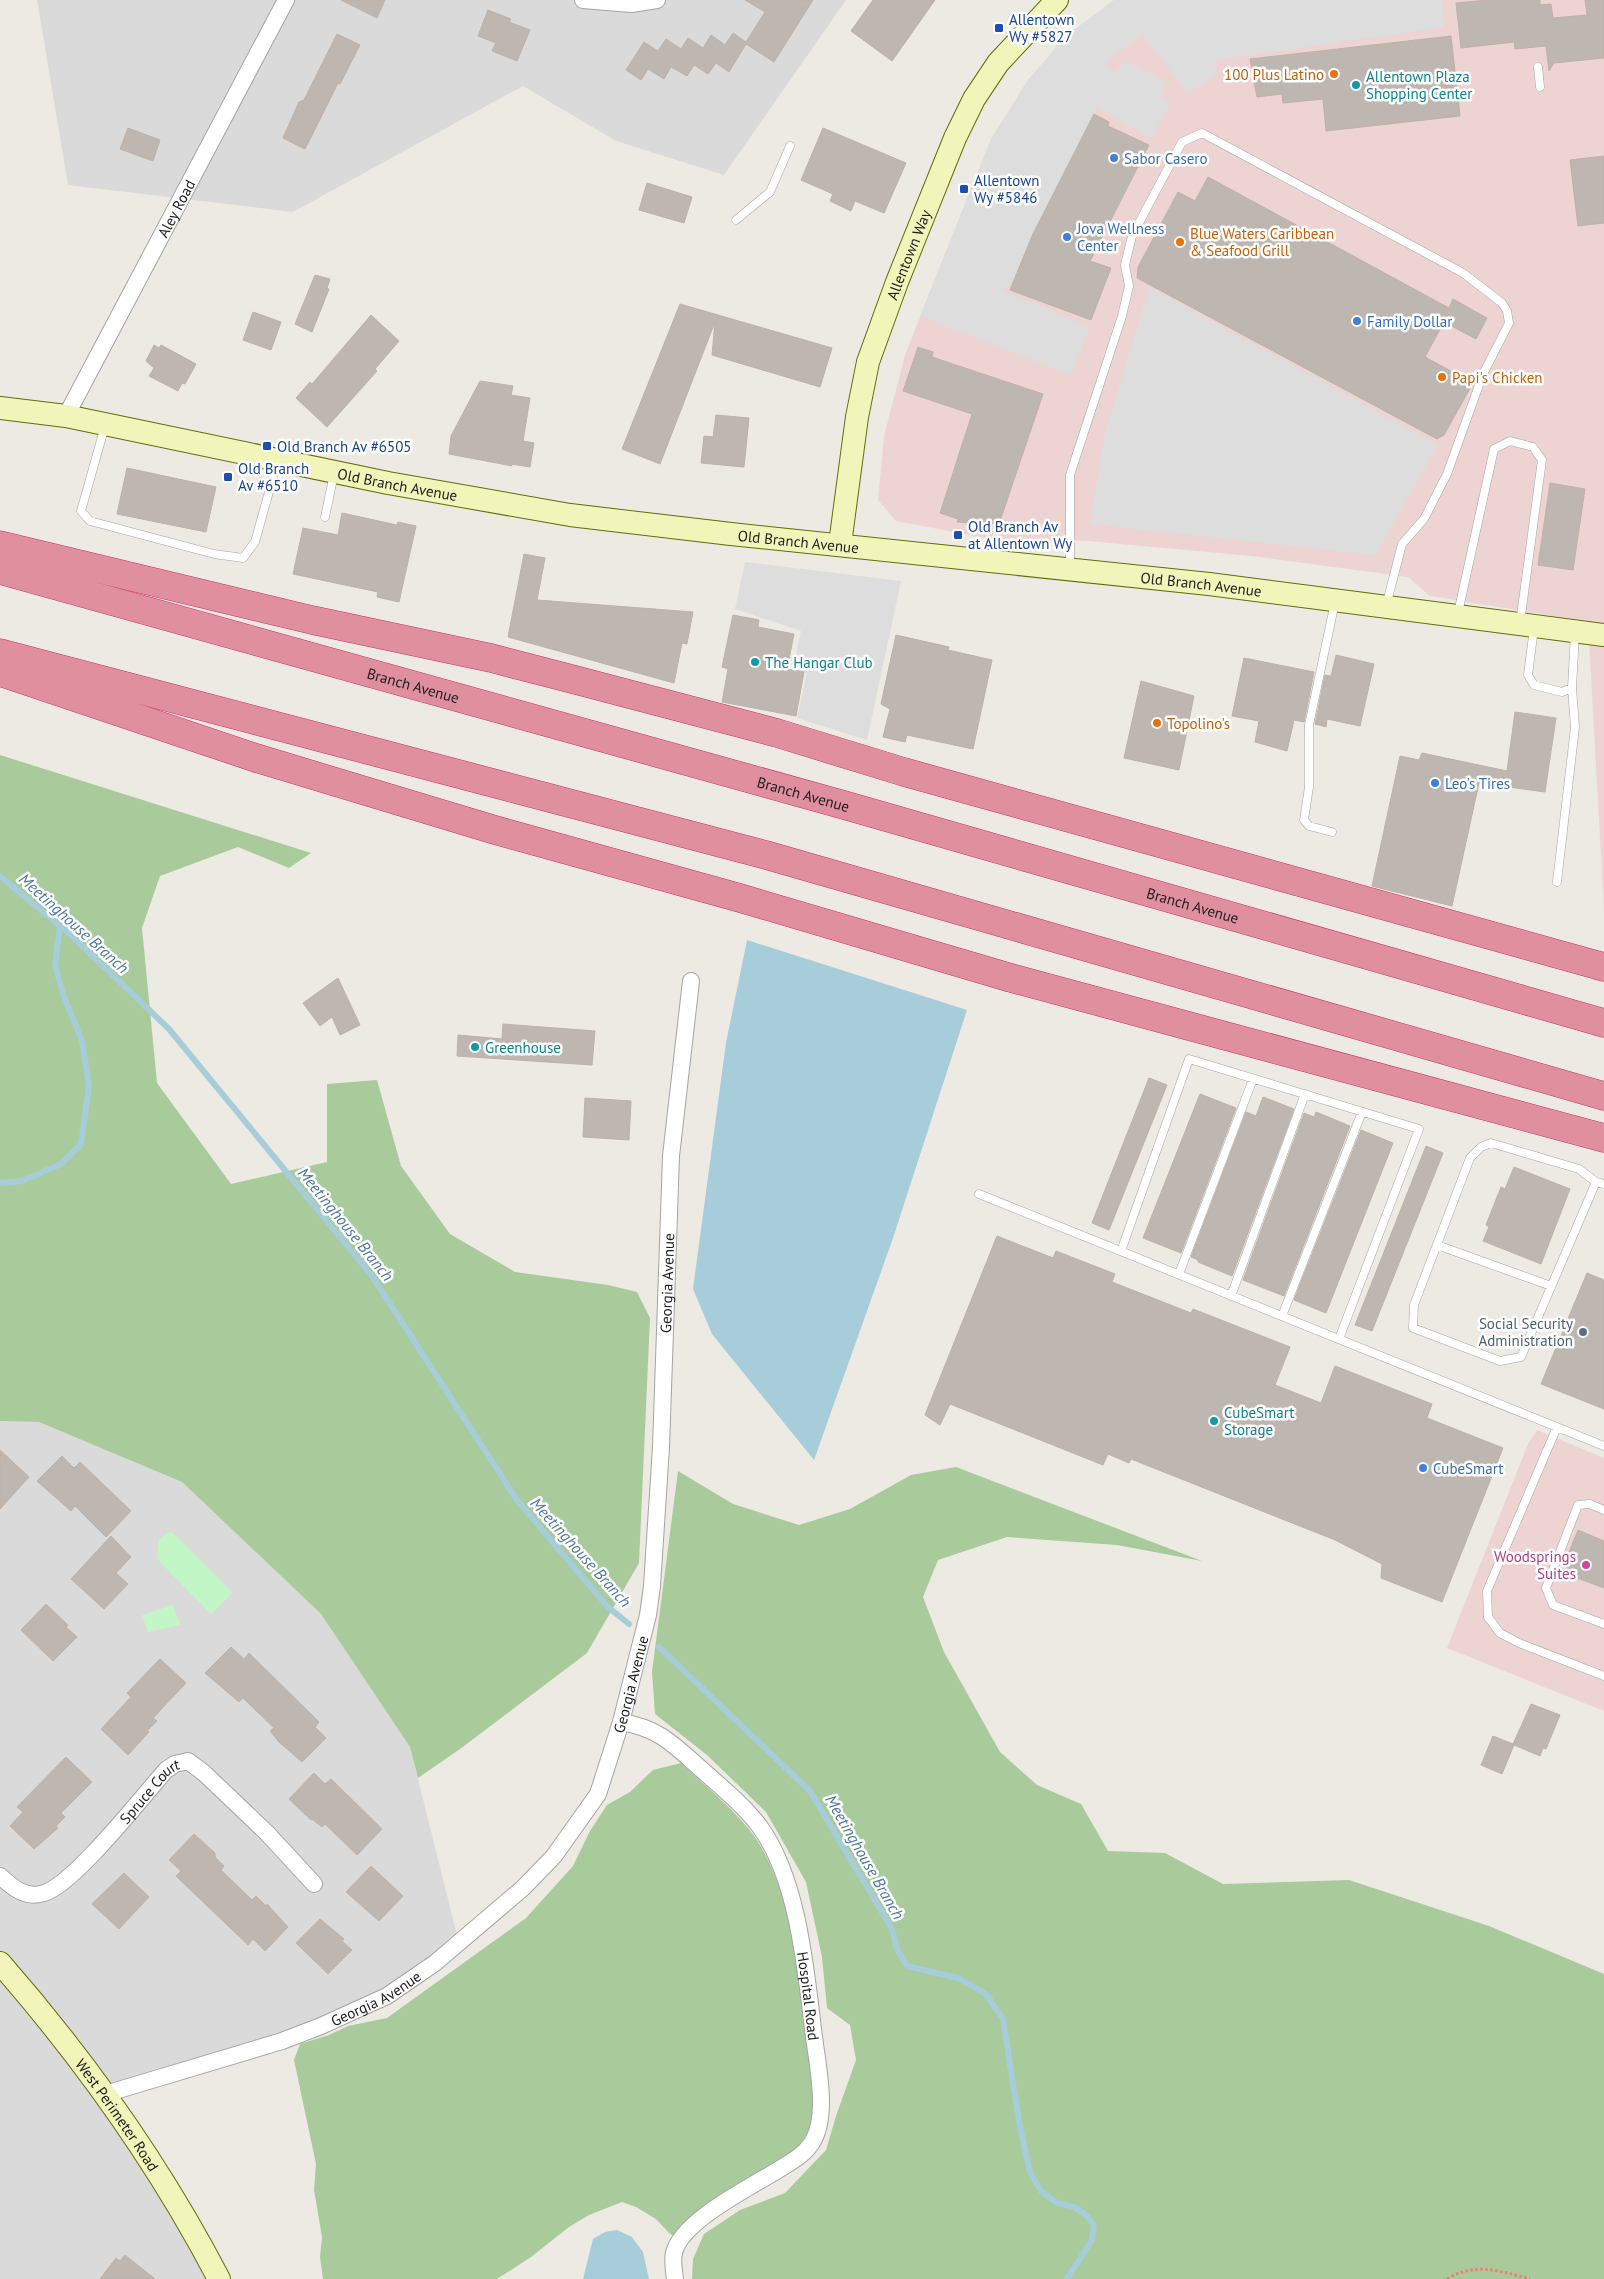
<svg xmlns="http://www.w3.org/2000/svg" width="1604" height="2279" viewBox="0 0 1604 2279" font-family="'PT Sans',sans-serif">
<style>
.residential{fill:#dbdada}
.commercial{fill:#edd4d3}
.forest{fill:#a9ca9a}
.park{fill:#c2f6c6}
.parking{fill:#ddd}
.water{fill:#a6cdd9}
.lines{fill:none;stroke-linecap:round;stroke-linejoin:round}
.stream{stroke:#a6cdd9;stroke-width:6}
.building{fill:#beb6b0;stroke:#beb1a6}
.lane-casing{stroke:#a4a4a4;stroke-width:9}
.street-casing{stroke:#a4a4a4;stroke-width:18}
.secondary-casing{stroke:#626c0b;stroke-width:24}
.highway-casing{stroke:#cd2f66;stroke-width:29}
.path{stroke:#f17d71;stroke-width:3;stroke-dasharray:2.5 2.5;stroke-linecap:butt}
.lane{stroke:#fff;stroke-width:8}
.street{stroke:#fff;stroke-width:16}
.secondary{stroke:#f2f5b9;stroke-width:22}
.highway{stroke:#e08f9f;stroke-width:28}
.transit-dot{fill:#1a4fb4;stroke:#fff;stroke-width:2}
.food-dot{fill:#e8710a;stroke:#fff;stroke-width:2}
.culture-dot{fill:#0f9aa8;stroke:#fff;stroke-width:2}
.shop-dot{fill:#3f7fe0;stroke:#fff;stroke-width:2}
.service-dot{fill:#5c6f8a;stroke:#fff;stroke-width:2}
.hotel-dot{fill:#d1479c;stroke:#fff;stroke-width:2}
.labels{text-anchor:middle;dominant-baseline:central;stroke-width:5;stroke-linejoin:round;paint-order:stroke}
.transit-label{font-size:15px;fill:#164399;stroke:#fff;text-anchor:start}
.food-label{font-size:15px;fill:#c56008;stroke:#fff;text-anchor:start}
.culture-label{font-size:15px;fill:#0d838f;stroke:#fff;text-anchor:start}
.shop-label{font-size:15px;fill:#366cbe;stroke:#fff;text-anchor:start}
.street-label{font-size:15px;fill:#1d1d1d;stroke:#fff}
.service-label{font-size:15px;fill:#4e5e75;stroke:#fff;text-anchor:end}
.hotel-label{font-size:15px;fill:#b23c85;stroke:#fff;text-anchor:end}
.water-label{font-size:16px;font-style:italic;fill:#4d769f;stroke:#fff}
</style>
<rect width="100%" height="100%" fill="#edeae3"/>
<path class="residential" d="M37,0H846L724,175L616,141L523,86L293,212L68,185Z
M0,1421L39,1422L182,1482L321,1614L410,1747L459,1943L367,2006L105,2094L219,2279H0Z"/>
<path class="commercial" d="M1114,0H1604V624L1430,596L1408,577L1251,556L1088,541L991,539L896,521L878,500L884,436L905,355L991,139L1028,80L1066,36Z
M1589,641L1604,644V910Z
M1537,1430L1604,1458V1711L1447,1648L1528,1444Z"/>
<path class="forest" d="M0,755L311,853L289,868L238,847L160,876L142,928L157,1083L231,1184L327,1162V1084L377,1080L401,1166L450,1234L515,1272L608,1285L637,1292L650,1318L639,1563L587,1653L460,1749L418,1778L410,1747L321,1614L182,1482L39,1422L0,1421Z
M956,1467L1202,1561L1117,1545L1007,1537L938,1560L923,1597L944,1652L1000,1752L1037,1785L1081,1804L1108,1851L1165,1853L1223,1884L1349,1880L1489,1926L1604,1974V2279H692L693,2259L704,2234L740,2210L785,2193L826,2150L836,2116L856,2060L850,2025L827,2008L822,1957L806,1882L766,1812L707,1755L655,1714L652,1672L678,1471L733,1504L799,1525L850,1509L911,1475Z
M681,1763C705,1786 744,1817 760,1845C794,1903 801,1980 808,2046C810,2066 814,2087 814,2106C814,2122 808,2136 801,2149L675,2237L669,2233L656,2219L636,2207L622,2202L589,2215L569,2227L531,2257L497,2279H323L320,2257L322,2237L314,2190L316,2164L294,2060L300,2044L329,2035L348,2026L387,2018L526,1918L573,1866L590,1831L607,1805L630,1792L653,1770Z"/>
<path class="park" d="M171,1531L233,1593L211,1614L157,1559L159,1539Z
M173,1605L180,1625L148,1632L142,1615Z"/>
<path class="parking" d="M1114,0H1442L1444,27L1216,60V75L1188,93L1142,34L1104,64L1114,73L1127,61L1167,83L1160,95L1171,103L1151,138L1096,107L1015,279L1002,290L1090,327L1071,375L920,316L991,139L1028,80L1066,36Z
M1149,287L1438,445L1375,555L1090,524L1105,434Z
M745,562L901,581L867,740L797,718L807,673L793,670L801,631L735,609Z"/>
<path class="water" d="M747,940L967,1010L893,1238L814,1460L712,1334L693,1289L726,1043Z
M617,2230L632,2237L643,2252L649,2279H583L593,2239L605,2232Z"/>
<g class="lines">
<path class="stream" d="M0,876L72,936L169,1029L372,1276L517,1500L608,1607L629,1624
M0,1183L22,1181L61,1164L81,1144L89,1086L82,1041L63,994L55,965L60,926
M659,1647L810,1791L892,1929L897,1949L907,1966L958,1978L986,1994L1003,2019L1019,2122L1030,2172L1041,2191L1057,2203L1075,2207L1087,2216L1094,2225L1092,2240L1067,2279"/>
</g>
<path class="building" d="M341,0H385L377,18Z
M745,0H813L774,62L746,44L729,72L716,63L708,74L694,65L687,76L671,67L664,79L648,69L641,80L626,70L644,42L658,51L666,39L681,49L688,38L703,48L711,35L725,45L733,33L746,42L765,12Z
M873,0H935L892,61L851,31Z
M1488,0H1540V5L1551,4L1553,18L1587,15L1585,0H1604V58L1554,63L1549,71L1546,46L1515,49L1514,42L1461,48L1456,3Z
M488,10L511,19L509,22L530,30L517,61L492,51L496,43L478,36Z
M337,34L360,45L340,84L338,83L305,149L283,138L299,102L304,100Z
M1451,36L1460,116L1326,131L1323,99L1283,103L1282,94L1257,97L1250,59Z
M1094,114L1109,122L1108,126L1149,145L1090,261L1111,268L1091,320L1010,290L1032,236Z
M128,128L160,140L153,161L120,149Z
M823,128L906,163L884,213L855,201L851,211L830,201L833,194L801,180Z
M1604,156V223L1578,226L1570,160Z
M1208,177L1449,308L1453,299L1487,318L1476,339L1444,322L1425,357L1473,383L1444,435L1437,439L1137,278L1138,267L1178,192L1195,201Z
M647,183L692,197L684,223L639,210Z
M315,275L330,279L327,288L329,289L312,332L295,324Z
M680,304L832,348L820,387L712,355L715,322L660,464L622,449Z
M253,312L281,322L271,350L243,340Z
M371,315L399,341L375,369L377,371L327,427L296,398L310,382L312,384Z
M154,345L159,348L161,345L196,364L185,384L182,383L178,391L149,376L154,368L146,361Z
M918,347L933,352L932,357L1043,394L999,524L957,522L958,519L940,513L972,414L903,391Z
M480,381L513,386L511,395L530,398L523,441L534,443L530,467L511,464L512,466L449,454L451,436Z
M716,415L749,418L744,467L701,463L704,436L713,437Z
M127,468L216,487L206,532L117,514Z
M1550,483L1585,489L1573,570L1538,565Z
M342,513L397,525L398,522L416,526L399,602L377,597L378,592L293,574L303,528L338,535Z
M524,554L545,558L537,600L693,612L687,644L682,643L674,683L508,637Z
M733,615L759,620L758,627L794,634L787,669L804,672L796,716L722,702L728,669L722,667Z
M896,635L949,647L948,650L992,660L973,749L907,735L905,742L883,737L890,709L881,704Z
M1336,655L1374,664L1360,726L1327,719L1326,727L1315,724L1325,675L1331,676Z
M1244,658L1314,672L1304,722L1294,720L1287,751L1255,742L1259,721L1232,716Z
M1141,681L1194,696L1179,770L1124,758Z
M1515,712L1556,718L1545,792L1479,783L1452,906L1372,886L1400,756L1419,760L1422,753L1507,771Z
M338,978L360,1025L340,1035L332,1017L320,1026L303,1003Z
M503,1024L595,1031L592,1065L457,1056L458,1035L502,1039Z
M1149,1078L1167,1085L1109,1230L1092,1223Z
M1200,1094L1236,1108L1181,1253L1143,1238Z
M1263,1097L1294,1109L1232,1276L1198,1262V1260L1191,1257L1246,1112L1256,1116Z
M585,1098L631,1101L629,1140L583,1137Z
M1316,1112L1350,1126L1284,1296L1243,1280L1304,1113L1314,1117Z
M1361,1130L1393,1143L1326,1313L1294,1300Z
M1426,1146L1443,1153L1372,1331L1355,1325Z
M1514,1167L1570,1189L1541,1264L1483,1241L1489,1227L1486,1225L1501,1187L1505,1189Z
M997,1236L1053,1258L1056,1251L1115,1274L1112,1282L1191,1313L1193,1309L1290,1347L1275,1385L1321,1403L1335,1366L1432,1404L1427,1418L1503,1448L1442,1602L1381,1578L1382,1564L1335,1540L1131,1459L1129,1463L1108,1454L1103,1465L950,1404L940,1425L925,1415Z
M1587,1273L1604,1280V1409L1541,1384Z
M0,1450L29,1477L0,1509Z
M62,1456L74,1468L80,1462L131,1511L106,1537L75,1506L71,1511L37,1481Z
M1578,1530L1604,1541V1588L1564,1573L1571,1558L1567,1557Z
M111,1536L131,1557L116,1573L128,1584L104,1609L71,1579Z
M46,1604L68,1625L66,1627L77,1637L53,1661L21,1630Z
M231,1647L244,1659L249,1653L319,1722L315,1727L326,1738L302,1762L279,1742L270,1731L274,1728L243,1698L239,1702L205,1673Z
M160,1659L186,1683L153,1718L157,1721L147,1731L149,1732L128,1755L101,1729L131,1697L127,1693Z
M1531,1704L1560,1715L1546,1749L1543,1748L1540,1756L1514,1745L1502,1774L1481,1765L1493,1736L1513,1744Z
M66,1757L92,1782L61,1813L65,1817L56,1826L58,1828L34,1849L10,1826L23,1812L17,1807Z
M314,1773L325,1784L331,1779L382,1829L357,1855L325,1824L322,1827L312,1819L311,1820L289,1799Z
M194,1834L215,1853V1857L224,1866L221,1870L252,1900L256,1896L266,1906L267,1904L288,1927L265,1951L253,1939L248,1945L176,1876L181,1871L169,1860Z
M371,1866L403,1896L379,1921L346,1892Z
M124,1873L149,1897L119,1929L92,1904Z
M320,1919L344,1939L342,1941L352,1950L328,1974L296,1943Z
M125,2255L155,2279H100L116,2258L120,2261Z"/>
<g class="lines">
<defs>
<path id="lane" d="M1538,67L1540,87
M736,220L770,192L790,146
M105,426L81,511L90,521L214,554L243,558L255,542L277,463
M325,517L334,474
M1070,567V475L1122,316L1129,286L1125,265L1132,236L1182,142L1202,133L1463,273L1502,303L1507,311L1509,323L1483,374L1447,474L1424,519L1402,544L1386,606
M1458,613L1494,449L1510,441L1533,447L1542,460L1520,623
M1534,628L1528,675L1534,685L1562,692L1572,688L1575,633
M1332,832L1309,826L1304,820L1309,787V725L1335,602
M1557,882L1575,727L1572,688
M1596,1182L1521,1357L1500,1361L1413,1328L1414,1305L1470,1158L1481,1147L1491,1143L1579,1169L1596,1182L1604,1184
M979,1194L1604,1446
M1437,1245L1551,1286
M1121,1251L1189,1059L1419,1129L1339,1339
M1179,1274L1253,1079
M1231,1296L1305,1094
M1282,1316L1362,1112
M1557,1427L1487,1591L1488,1617L1500,1633L1519,1643L1604,1676
M1604,1510L1590,1504L1578,1505L1546,1588L1553,1605L1604,1624"/>
<g id="street">
<path d="M583,0L631,4L657,0"/>
<path id="s1" d="M66,416L286,0"/>
<path id="s2" d="M621,1722C659,1728 674,1745 701,1769C721,1787 744,1805 760,1827C799,1881 806,1973 814,2037C818,2068 829,2118 811,2144C803,2156 789,2163 778,2170C751,2187 681,2221 674,2253C672,2261 674,2271 675,2279"/>
<path id="s3" d="M0,1876C13,1888 26,1899 44,1893C73,1885 143,1796 166,1770L175,1764L188,1761L204,1773L267,1833L314,1884"/>
<path id="s4" d="M105,2094L282,2041L321,2026L387,1996L435,1963L523,1888L554,1856L598,1794L621,1722L648,1615L652,1586L661,1447L671,1156L691,981"/>
</g>
<g id="secondary">
<path id="s5" d="M0,408L66,416L388,483L570,515L731,534L1209,584L1604,635"/>
<path id="s6" d="M840,544L857,417L868,362L897,282L955,138L974,99L998,63L1057,0"/>
<path id="s7" d="M0,1963C84,2059 160,2166 219,2279"/>
</g>
<g id="highway">
<path d="M0,545L312,620L491,658L568,678L777,733L904,772L1604,967"/>
<path id="s8" d="M0,570L844,805L1604,1023"/>
<path d="M0,653L766,855L1604,1096"/>
<path d="M0,672L256,758L495,830L740,898L1011,978L1604,1138"/>
</g>
</defs>
<use href="#lane" class="lane-casing"/>
<use href="#street" class="street-casing"/>
<use href="#secondary" class="secondary-casing"/>
<use href="#highway" class="highway-casing"/>
<path class="path" d="M1447,2279C1475,2262 1500,2271 1530,2279"/>
<use href="#lane" class="lane"/>
<use href="#street" class="street"/>
<use href="#secondary" class="secondary"/>
<use href="#highway" class="highway"/>
</g>
<g class="transit-dot">
<rect x="994" y="23" width="10" height="10" rx="2.5"/>
<rect x="959" y="184" width="10" height="10" rx="2.5"/>
<rect x="262" y="441" width="10" height="10" rx="2.5"/>
<rect x="223" y="472" width="10" height="10" rx="2.5"/>
<rect x="953" y="530" width="10" height="10" rx="2.5"/>
</g>
<g class="food-dot">
<circle cx="1334" cy="74" r="5"/>
<circle cx="1180" cy="242" r="5"/>
<circle cx="1442" cy="377" r="5"/>
<circle cx="1157" cy="723" r="5"/>
</g>
<g class="culture-dot">
<circle cx="1356" cy="85" r="5"/>
<circle cx="755" cy="662" r="5"/>
<circle cx="475" cy="1047" r="5"/>
<circle cx="1214" cy="1421" r="5"/>
</g>
<g class="shop-dot">
<circle cx="1114" cy="158" r="5"/>
<circle cx="1067" cy="237" r="5"/>
<circle cx="1357" cy="321" r="5"/>
<circle cx="1435" cy="783" r="5"/>
<circle cx="1423" cy="1468" r="5"/>
</g>
<circle class="service-dot" cx="1583" cy="1332" r="5"/>
<circle class="hotel-dot" cx="1586" cy="1565" r="5"/>
<g class="labels">
<g class="transit-label">
<text x="1009" y="19">Allentown<tspan x="1009" dy="17">Wy #5827</tspan></text>
<text x="974" y="180">Allentown<tspan x="974" dy="17">Wy #5846</tspan></text>
<text x="277" y="446">Old Branch Av #6505</text>
<text x="238" y="468">Old Branch<tspan x="238" dy="17">Av #6510</tspan></text>
<text x="968" y="526">Old Branch Av<tspan x="968" dy="17">at Allentown Wy</tspan></text>
</g>
<g class="food-label">
<text x="1324" y="74" text-anchor="end">100 Plus Latino</text>
<text x="1190" y="233">Blue Waters Caribbean<tspan x="1190" dy="17">&amp; Seafood Grill</tspan></text>
<text x="1452" y="377">Papi's Chicken</text>
<text x="1167" y="723">Topolino's</text>
</g>
<g class="culture-label">
<text x="1366" y="76">Allentown Plaza<tspan x="1366" dy="17">Shopping Center</tspan></text>
<text x="765" y="662">The Hangar Club</text>
<text x="485" y="1047">Greenhouse</text>
<text x="1224" y="1412">CubeSmart<tspan x="1224" dy="17">Storage</tspan></text>
</g>
<g class="shop-label">
<text x="1124" y="158">Sabor Casero</text>
<text x="1077" y="228">Jova Wellness<tspan x="1077" dy="17">Center</tspan></text>
<text x="1367" y="321">Family Dollar</text>
<text x="1445" y="783">Leo's Tires</text>
<text x="1433" y="1468">CubeSmart</text>
</g>
<g class="street-label">
<text stroke="none"><textPath href="#s1" startOffset="235">Aley Road</textPath></text>
<text stroke="none"><textPath href="#s6" startOffset="299">Allentown Way</textPath></text>
<text stroke="none"><textPath href="#s5" startOffset="405">Old Branch Avenue</textPath></text>
<text stroke="none"><textPath href="#s5" startOffset="810">Old Branch Avenue</textPath></text>
<text stroke="none"><textPath href="#s5" startOffset="1215">Old Branch Avenue</textPath></text>
<text stroke="none"><textPath href="#s8" startOffset="429">Branch Avenue</textPath></text>
<text stroke="none"><textPath href="#s8" startOffset="834">Branch Avenue</textPath></text>
<text stroke="none"><textPath href="#s8" startOffset="1239">Branch Avenue</textPath></text>
<text stroke="none"><textPath href="#s4" startOffset="1112">Georgia Avenue</textPath></text>
<text stroke="none"><textPath href="#s4" startOffset="708">Georgia Avenue</textPath></text>
<text stroke="none"><textPath href="#s3" startOffset="198">Spruce Court</textPath></text>
<text stroke="none"><textPath href="#s2" startOffset="355">Hospital Road</textPath></text>
<text stroke="none"><textPath href="#s4" startOffset="288">Georgia Avenue</textPath></text>
<text stroke="none"><textPath href="#s7" startOffset="192">West Perimeter Road</textPath></text>
</g>
<g class="service-label">
<text x="1573" y="1323">Social Security<tspan x="1573" dy="17">Administration</tspan></text>
</g>
<g class="hotel-label">
<text x="1576" y="1556">Woodsprings<tspan x="1576" dy="17">Suites</tspan></text>
</g>
<g class="water-label">
<text transform="translate(74 923) rotate(42)">Meetinghouse Branch</text>
<text transform="translate(346 1224) rotate(51)">Meetinghouse Branch</text>
<text transform="translate(581 1552) rotate(48)">Meetinghouse Branch</text>
<text transform="translate(865 1857) rotate(60)">Meetinghouse Branch</text>
</g>
</g>
</svg>
